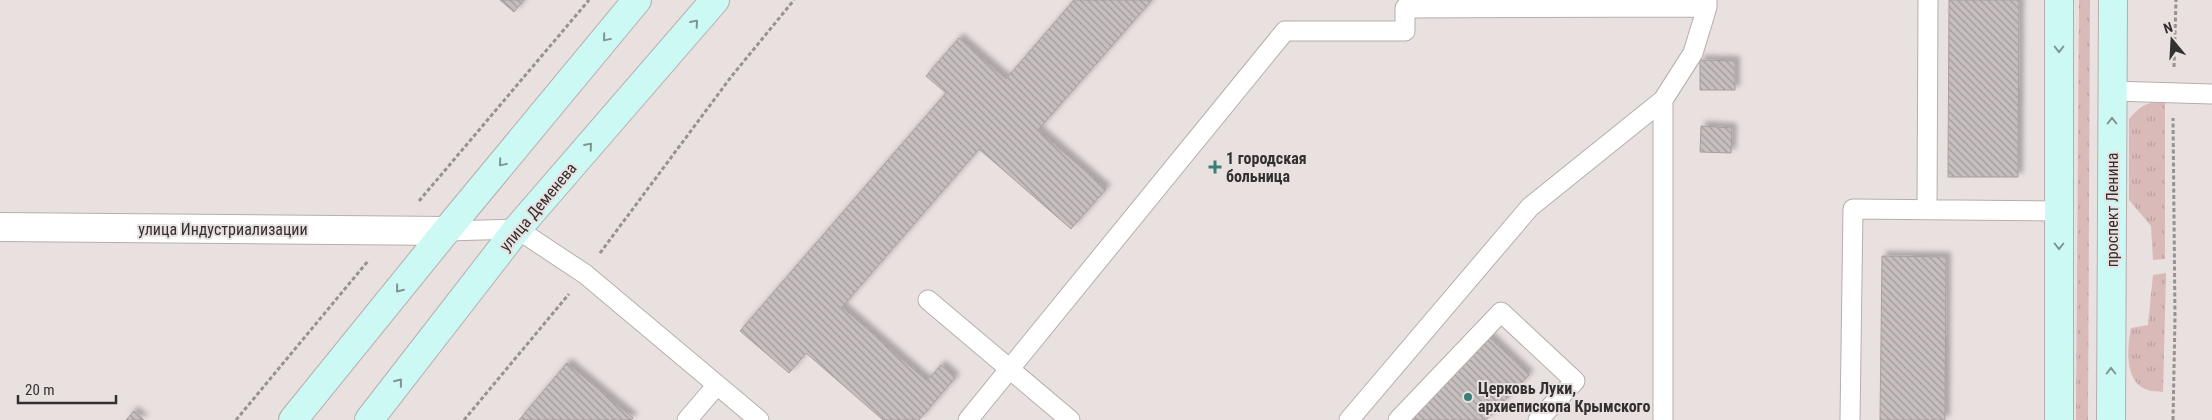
<svg xmlns="http://www.w3.org/2000/svg" width="2212" height="420" viewBox="0 0 2212 420" font-family="'Roboto Condensed',sans-serif">
<style>
.grass{fill:url(#grass-tufts)}
.building{fill:url(#building-back-hatch);stroke:#a8a0a0;filter:url(#shadow)}
.lines{fill:none;stroke-linecap:round;stroke-linejoin:round}
.lane-casing{stroke:#b6aeae;stroke-width:21}
.street-casing{stroke:#b6aeae;stroke-width:30}
.secondary-casing{stroke:#b6aeae;stroke-width:30}
.path{stroke:#989191;stroke-width:3;stroke-dasharray:4 2.5;stroke-linecap:butt}
.lane{stroke:#fff;stroke-width:19}
.street{stroke:#fff;stroke-width:28}
.secondary{stroke:#ccf9f3;stroke-width:28}
.oneway{stroke:#809492}
.poi-dot{fill:#3a7f75;stroke:#e9e0e0;stroke-width:2}
.labels{text-anchor:middle;dominant-baseline:central;stroke-width:4;stroke-linejoin:round;paint-order:stroke}
.poi-label{font-size:16px;font-weight:bold;fill:#333030;stroke:#e9e0e0;text-anchor:start}
.street-label{font-size:16px;fill:#333030;stroke:#e9e0e0}
</style>
<defs>
<pattern id="grass-tufts" width="24" height="20" patternUnits="userSpaceOnUse" patternTransform="scale(1.25)"><rect width="24" height="20" fill="#dab9b9"/><path d="M3 7l-1-3M5 7V3M7 7l1-3M15 17l-1-3M17 17v-4M19 17l1-3" fill="none" stroke="#bc9f9f"/></pattern>
<pattern id="building-back-hatch" width="6" height="6" patternUnits="userSpaceOnUse" patternTransform="scale(1.25)"><rect width="6" height="6" fill="#c7bebe"/><path d="M-1 5l2 2M0 0l6 6M5-1l2 2" fill="none" stroke="#a29b9b"/></pattern>
<filter id="shadow"><feDropShadow dx="4.5" dy="-4.5" stdDeviation="2.5" flood-color="#0004"/></filter>
</defs>
<rect width="100%" height="100%" fill="#e9e0e0"/>
<path class="grass" d="M2079,0H2090L2088,420H2076Z
M2165,102V259L2153,260L2151,226L2129,200V119C2140,106 2147,101 2165,102Z
M2166,273L2163,392C2158,391 2152,392 2148,390C2124,383 2127,347 2131,328L2148,325L2153,275Z"/>
<path class="building" d="M500,0H524L514,12Z
M1074,0H1152L1038,130L1106,189L1071,229L979,149L842,307L927,381L941,365L955,378L919,420H883L806,353L789,373L740,331L946,93L926,76L959,38L1006,79Z
M1949,0H2019L2018,177H1948Z
M1700,60L1735,61V90H1700Z
M1701,126L1732,128L1731,153L1700,152Z
M1882,256L1946,257L1945,420H1880Z
M1487,335L1529,375L1486,420H1407Z
M567,363L633,418L631,420H519Z
M134,411L144,420H126Z"/>
<g class="lines">
<defs>
<path id="lane" d="M2112,91L2212,94
M1927,209L1928,0
M446,231L517,229L585,274L759,420
M928,300L1070,420
M687,420L717,385
M968,420L1285,31H1405V8L1707,7
M1349,420L1530,207L1663,100
M1398,420L1501,312L1575,381L1538,420
M1663,420V100L1693,53L1707,7V0
M1850,420L1853,209L2060,211"/>
<path id="street" d="M0,227L446,231"/>
<path id="secondary" d="M2059,0V420
M293,420L446,231L637,0
M369,420L517,229L715,0
M2111,420L2113,0"/>
</defs>
<use href="#lane" class="lane-casing"/>
<use href="#street" class="street-casing"/>
<use href="#secondary" class="secondary-casing"/>
<path class="path" d="M2174,67L2176,0
M419,201L589,0
M600,253L731,77L794,0
M236,420L368,261
M464,420L569,294
M2173,420L2175,317L2173,118"/>
<use href="#lane" class="lane"/>
<use href="#street" class="street"/>
<use href="#secondary" class="secondary"/>
</g>
<defs><path id="oneway-chevron" d="M-2-3.5L2.5 0L-2 3.5" fill="none" stroke-width="1.6" stroke-linecap="round" stroke-linejoin="round" transform="scale(1.25)"/></defs>
<g class="oneway">
<use href="#oneway-chevron" transform="translate(695 23) rotate(-49)"/>
<use href="#oneway-chevron" transform="translate(606 38) rotate(130)"/>
<use href="#oneway-chevron" transform="translate(2059 49) rotate(90)"/>
<use href="#oneway-chevron" transform="translate(2112 121) rotate(-90)"/>
<use href="#oneway-chevron" transform="translate(589 146) rotate(-49)"/>
<use href="#oneway-chevron" transform="translate(502 163) rotate(130)"/>
<use href="#oneway-chevron" transform="translate(2059 246) rotate(90)"/>
<use href="#oneway-chevron" transform="translate(399 289) rotate(129)"/>
<use href="#oneway-chevron" transform="translate(2111 371) rotate(-90)"/>
<use href="#oneway-chevron" transform="translate(399 382) rotate(-52)"/>
</g>
<g class="poi-dot">
<path d="M1212.5 159.5h5v5h5v5h-5v5h-5v-5h-5v-5h5z"/>
<circle cx="1468" cy="397" r="5"/>
</g>
<g class="labels">
<g class="poi-label">
<text x="1226" y="158">1 городская<tspan x="1226" dy="18">больница</tspan></text>
<text x="1478" y="388">Церковь Луки,<tspan x="1478" dy="18">архиепископа Крымского</tspan></text>
</g>
<g class="street-label">
<text transform="translate(538 207) rotate(-50)">улица Деменева</text>
<text transform="translate(2112 210) rotate(-90)">проспект Ленина</text>
<text x="223" y="229">улица Индустриализации</text>
</g>
</g>
<g transform="translate(2172 40) rotate(342)" stroke="#e9e0e0" stroke-width="4" paint-order="stroke">
<path d="M0-4L9 19L0 12L-9 19Z" fill="#333030"/>
<text y="-8" font-size="14" font-weight="bold" text-anchor="middle" fill="#333030">N</text>
</g>
<path d="M18 395v8h98v-8" fill="none" stroke="#333030" stroke-width="2.5"/>
<text x="25" y="395" font-size="15" fill="#333030" stroke="#e9e0e0" stroke-width="4" paint-order="stroke">20 m</text>
</svg>
